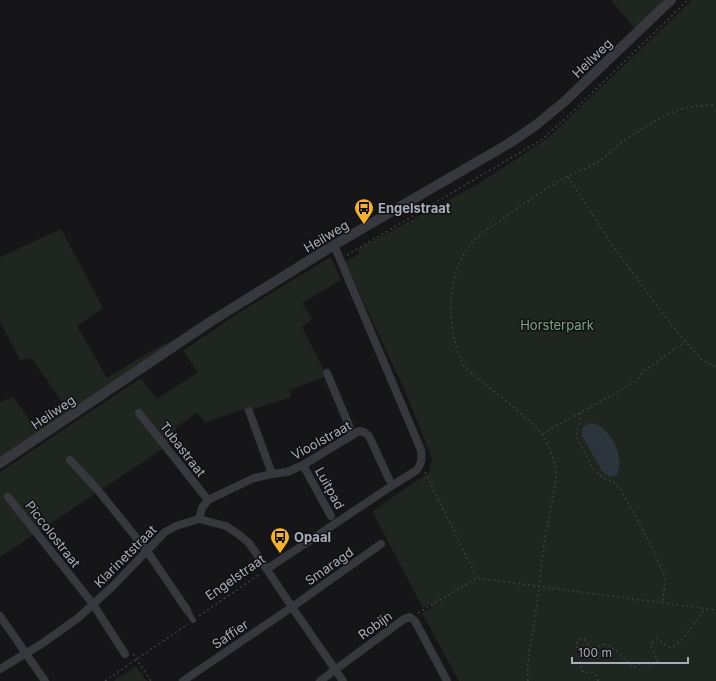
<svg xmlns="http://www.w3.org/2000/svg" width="716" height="681" viewBox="0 0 716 681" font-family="Inter,sans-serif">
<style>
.green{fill:#1e261f}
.water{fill:#2c353c}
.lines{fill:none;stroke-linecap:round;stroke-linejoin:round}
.path{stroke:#3d3f44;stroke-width:1.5;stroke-dasharray:2 3;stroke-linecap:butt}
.pedestrian{stroke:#37383d;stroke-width:6}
.minor{stroke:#37383d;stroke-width:8}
.tertiary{stroke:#37383d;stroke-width:10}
.labels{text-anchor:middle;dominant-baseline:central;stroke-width:3;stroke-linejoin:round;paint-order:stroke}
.street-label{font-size:13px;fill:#a8adb8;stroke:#111113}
.poi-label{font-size:13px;font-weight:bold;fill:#a8adb8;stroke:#111113;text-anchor:start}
.park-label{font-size:13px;fill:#7fa381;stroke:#111113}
</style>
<rect width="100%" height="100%" fill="#161618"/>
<path class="green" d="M611,0H665L635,29Z
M692,0H716V681H459L422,613L432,607L430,604L423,608L373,513V511L422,477L430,472L429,470L432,459L422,433L404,389L345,262L359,254L358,249L480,183L548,138Z
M61,229L103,308L77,326L107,378L158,347L171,341L161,350L0,458V402L13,397L33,424L64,405L33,360C29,357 25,359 20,360L0,322V257Z
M331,257L341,280L302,303L312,319L302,327L323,368L324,377L289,390L291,397L248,411L240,410L205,423L197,412L177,427L167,446L0,557V472L141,378L157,399L198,372L183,351L243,310Z
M136,666L147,681H114Z"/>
<path class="water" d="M593,423C612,429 625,457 617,475L612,477L608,476L602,471L582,436C581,426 584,425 593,423Z"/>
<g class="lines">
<path class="path" d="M568,177L615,249L657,306L673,327L702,360L716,367
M347,255L541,140L565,119L688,0
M580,413C582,424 575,429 577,438L594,470L605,479L614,482L621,490L651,545L663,573L665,579L663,603
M543,434L552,428L625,388L637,380L643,372L686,341
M425,472L477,578
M418,613L477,578L716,610
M199,616L260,574
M133,654L151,681
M105,681L188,624
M528,681C526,660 532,639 535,618C540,587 541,557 547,527C550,510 556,489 556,473C555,460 549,444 541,433C535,425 527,419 519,412C502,397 483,383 465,368C455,349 452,334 451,313C450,289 456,262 471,244C478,235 488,229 497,223C520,206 543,190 568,176C579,171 591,166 601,160C609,154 616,146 624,141C642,128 665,113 686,108C696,106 706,105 716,105
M598,681C597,675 593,669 586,673L582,671L576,644L580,639H584L592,649H595L604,644C617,648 624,658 632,667H635L642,662L650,665L656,662L657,660C655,654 649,646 654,640H659C663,643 667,648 672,647C680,646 699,616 705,609"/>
<path class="pedestrian" d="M187,610L193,620"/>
<path class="minor" d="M327,373L353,435
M249,411L272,474
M139,413L208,500
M70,460L97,489L147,551L187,610
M303,465L331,516
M8,497L93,604L125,654
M199,519L202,508L208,500L254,478L272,474L287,472L303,465L359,431L364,432L369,436L389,479
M267,569L393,485L417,470C422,463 422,458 421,450L334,245
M0,616L45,681
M0,669L43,643L78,618L114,585L165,532L176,526L199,519L226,526L238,534L249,543L292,607L343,681
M183,681L292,607L381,544
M320,681L404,619L410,617L415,621L447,681"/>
<path class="tertiary" d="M0,463L210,322L334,245L508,144L536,125L564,102L671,0"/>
</g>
<defs>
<symbol id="bus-pin" viewBox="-11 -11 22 30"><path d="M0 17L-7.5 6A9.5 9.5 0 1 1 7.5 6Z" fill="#f2b134" stroke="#111113"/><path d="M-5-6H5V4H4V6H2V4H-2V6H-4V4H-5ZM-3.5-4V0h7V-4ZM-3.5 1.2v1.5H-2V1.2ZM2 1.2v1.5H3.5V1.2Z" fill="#111"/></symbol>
</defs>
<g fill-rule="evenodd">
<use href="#bus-pin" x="353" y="197" width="22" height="30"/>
<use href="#bus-pin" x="269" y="526" width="22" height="30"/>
</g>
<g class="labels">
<g class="street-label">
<text transform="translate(592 58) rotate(-44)">Heilweg</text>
<text transform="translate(326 236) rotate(-31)">Heilweg</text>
<text transform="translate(53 412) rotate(-34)">Heilweg</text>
<text transform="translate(321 440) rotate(-29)">Vioolstraat</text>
<text transform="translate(183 449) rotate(52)">Tubastraat</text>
<text transform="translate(330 488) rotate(61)">Luitpad</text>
<text transform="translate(53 534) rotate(52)">Piccolostraat</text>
<text transform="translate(125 556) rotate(-45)">Klarinetstraat</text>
<text transform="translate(329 566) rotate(-35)">Smaragd</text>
<text transform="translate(235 577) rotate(-35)">Engelstraat</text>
<text transform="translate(375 625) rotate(-36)">Robijn</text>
<text transform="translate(230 634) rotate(-34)">Saffier</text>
</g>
<g class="poi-label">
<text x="378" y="208">Engelstraat</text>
<text x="294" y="537">Opaal</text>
</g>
<g class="park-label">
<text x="557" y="325">Horsterpark</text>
</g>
</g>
<path d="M572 657v6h116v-6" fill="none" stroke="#a8adb8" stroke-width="2"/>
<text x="578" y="657" font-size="12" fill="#a8adb8" stroke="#111113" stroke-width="3" paint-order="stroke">100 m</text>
</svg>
